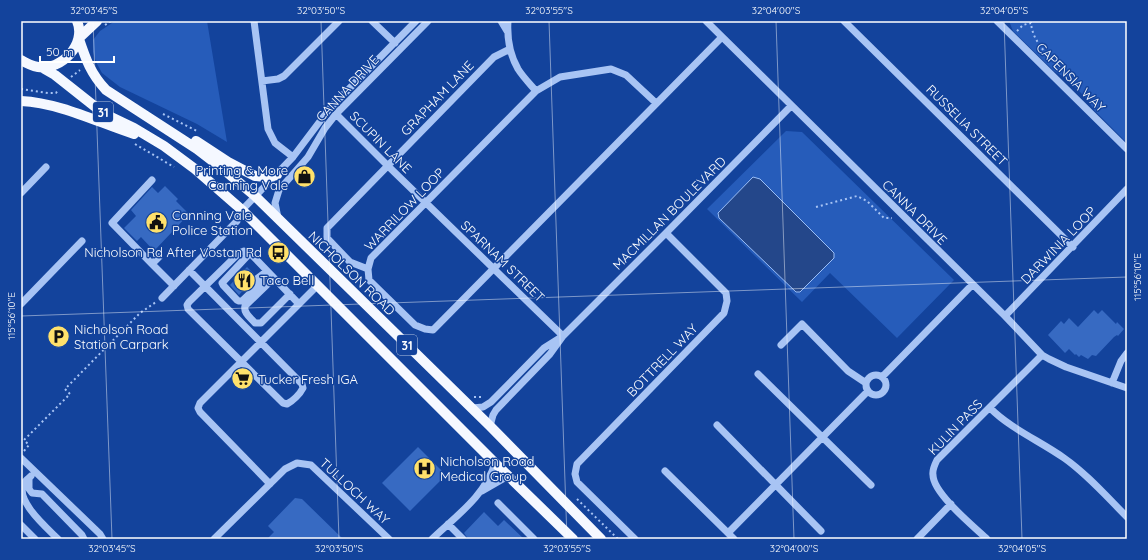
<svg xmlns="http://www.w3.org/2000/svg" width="1148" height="560" viewBox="0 0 1148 560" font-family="Quicksand,sans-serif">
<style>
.green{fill:#265cba}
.water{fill:#24478a;stroke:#9abef7}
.building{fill:#376ac2}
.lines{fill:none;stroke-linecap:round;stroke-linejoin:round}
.path{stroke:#a8c4f4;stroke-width:2;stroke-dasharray:2 3;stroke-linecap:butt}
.minor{stroke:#a8c4f4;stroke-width:7}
.major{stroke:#f5f8ff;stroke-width:10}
.ticks{fill:none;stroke:#fff;stroke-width:1;stroke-opacity:0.45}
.labels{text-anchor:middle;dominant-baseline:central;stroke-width:3;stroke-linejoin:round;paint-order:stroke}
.shield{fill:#13439c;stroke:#b8c7e1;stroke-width:1}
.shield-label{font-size:12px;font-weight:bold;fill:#fff}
.street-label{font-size:13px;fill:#fff;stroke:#13439c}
.poi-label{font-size:13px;fill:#fff;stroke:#13439c;text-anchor:start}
.neatline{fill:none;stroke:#fff;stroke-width:1.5}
.ticks-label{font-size:10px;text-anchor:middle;fill:#fff}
</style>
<rect width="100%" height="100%" fill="#13439c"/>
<path class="green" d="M115,21H207L227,142L197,124L120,87L102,73L96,62L93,52V40L100,31Z
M1009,21H1127V143L1094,110L1087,99L1067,79L1054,71L1013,31Z
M786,131L802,132L954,280L897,338L830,273L802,302L707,209Z"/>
<path class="water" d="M753,177L760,179L834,253V258L800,292H796L719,218L718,213Z"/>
<path class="building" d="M165,186L178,199L176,201L189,214L154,251L141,237L137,241L124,228L136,216L131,210L152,187L158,193Z
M247,267L254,274L247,281V286L239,295L230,285Z
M1094,310L1098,314L1102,310L1116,324L1117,322L1124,329L1118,336L1117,335L1114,337L1096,356L1092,355L1088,359L1081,355L1079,357L1076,354L1075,355L1069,349L1065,353L1048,335L1061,321L1064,324L1069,318L1078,327Z
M418,447L446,475L410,511L382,483Z
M295,498L302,499L343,539H267L274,532L268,526Z
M484,512L498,526L504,520L524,539H468L464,533Z"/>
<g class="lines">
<path class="path" d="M1031,21C1031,47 1063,69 1081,86
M105,25L111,21
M1017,31L1023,25L1031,23
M71,77L80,70
M21,89L48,93H56L58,90
M163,114L197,131
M135,144L174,167
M816,207L857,196L867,201L884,218H892
M474,397H481L483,398
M24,451L29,445L24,440L70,394L65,389L140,313L156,302
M577,499L618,539"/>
<path class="minor" d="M254,21L268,129L275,143L293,157
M372,21L395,43
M501,21L507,31
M508,21C507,37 510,55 518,69C523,77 530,84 536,91
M706,21L1005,316L1042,355L1049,359L1066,367L1127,388
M844,21L1073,247
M997,21L1127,149
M262,81L278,79L284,76L339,21
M656,103L626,75L611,69L560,77L536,91L371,258L368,269L369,280L415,325L425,329L433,330L722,37
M336,114L388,166L563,336
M152,180L112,223L152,264
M21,193L46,167
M278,218L275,203L279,190L308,157L325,128L336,114L428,21
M250,253L222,283L223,285L237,300L239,301H242L270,274
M159,257L152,264L174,286
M368,269L350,262L327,238V228L494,57L510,49
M189,270C227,308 264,346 302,384L303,388C300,394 293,401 287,404L283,403L188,309L187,305L189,302L239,253L244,251L250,253L299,304
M274,278L245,306C243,313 251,318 255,323H261L290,294
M251,283L267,271
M162,298L237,221L242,210L293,157L330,108L416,21
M21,304L82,241
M1005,316L1127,189
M781,345L802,324L848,371L866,383
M758,374L871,485
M866 385a10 10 0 1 1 20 0a10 10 0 1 1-20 0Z
M882,377L972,285
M1112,383L1121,361L1127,353
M472,408L483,407L491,402L544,348L563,336
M990,408C1011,429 1040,441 1064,458C1087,474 1107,497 1127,517
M717,425L821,531
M490,426L493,415L496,410L550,354L563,336L666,233L791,106
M21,458L100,534L103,539
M665,471L728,533
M31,476C29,478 25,481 24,483C14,500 47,528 58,539
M29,478V489L32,493L42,494L82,535L84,539
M270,484L200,412L198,408L200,403L318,285
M482,491L508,476
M498,503L534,539
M448,524L463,539
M21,525L35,539
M214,539L285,469L297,463L311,465L389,539
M432,539C455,517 486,495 495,463
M635,539L577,482L575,474L577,464L724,313L727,301L726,293L666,233
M734,539L728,533L868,391
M917,539L951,504
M987,539C973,526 933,493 933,475C932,470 935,464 937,460L1042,355"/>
<path class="major" d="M80,37L97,21
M79,39C86,60 91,74 106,90L197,149L223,169L255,196L490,426L601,539
M21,60C26,63 32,66 38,67C61,71 87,44 77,21
M41,67L55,75L98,109L111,117L134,128L164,146L195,169L242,210L495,463L573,539
M21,101C60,103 97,122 134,134
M196,141L228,162L255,176L266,177L277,175"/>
</g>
<path class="ticks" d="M93,21L112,539M321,21L339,539M549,21L567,539M776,21L794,539M1004,21L1022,539M21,316L1127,277"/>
<defs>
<symbol id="shop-disc" viewBox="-11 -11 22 22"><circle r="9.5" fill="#ffe16b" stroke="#13439c"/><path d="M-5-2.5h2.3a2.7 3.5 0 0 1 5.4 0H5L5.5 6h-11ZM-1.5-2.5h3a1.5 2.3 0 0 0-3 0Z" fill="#111"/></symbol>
<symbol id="civic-disc" viewBox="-11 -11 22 22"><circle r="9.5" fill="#ffe16b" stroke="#13439c"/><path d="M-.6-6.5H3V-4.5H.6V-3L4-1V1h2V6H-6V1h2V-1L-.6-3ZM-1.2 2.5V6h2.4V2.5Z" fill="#111"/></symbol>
<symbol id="bus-disc" viewBox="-11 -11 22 22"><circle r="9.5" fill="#ffe16b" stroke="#13439c"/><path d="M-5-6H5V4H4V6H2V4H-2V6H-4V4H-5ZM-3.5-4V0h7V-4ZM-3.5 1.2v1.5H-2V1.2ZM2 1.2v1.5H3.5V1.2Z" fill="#111"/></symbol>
<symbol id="restaurant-disc" viewBox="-11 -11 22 22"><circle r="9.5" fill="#ffe16b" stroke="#13439c"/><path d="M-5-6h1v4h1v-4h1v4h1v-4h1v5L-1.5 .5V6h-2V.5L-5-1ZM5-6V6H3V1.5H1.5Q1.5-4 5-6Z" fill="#111"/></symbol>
<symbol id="parking-disc" viewBox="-11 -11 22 22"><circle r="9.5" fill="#ffe16b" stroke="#13439c"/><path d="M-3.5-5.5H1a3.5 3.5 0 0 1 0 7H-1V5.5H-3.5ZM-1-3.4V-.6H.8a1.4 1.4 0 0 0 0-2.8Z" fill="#111"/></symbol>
<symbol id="supermarket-disc" viewBox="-11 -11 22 22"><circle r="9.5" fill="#ffe16b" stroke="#13439c"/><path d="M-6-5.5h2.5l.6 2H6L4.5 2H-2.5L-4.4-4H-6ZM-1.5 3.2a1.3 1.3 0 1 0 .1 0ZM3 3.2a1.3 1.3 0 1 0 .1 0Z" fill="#111"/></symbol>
<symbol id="hospital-disc" viewBox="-11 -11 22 22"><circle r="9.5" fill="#ffe16b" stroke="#13439c"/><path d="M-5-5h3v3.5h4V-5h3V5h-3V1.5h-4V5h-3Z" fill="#111"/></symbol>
</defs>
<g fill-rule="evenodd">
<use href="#shop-disc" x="292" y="164" width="25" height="25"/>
<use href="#civic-disc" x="144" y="210" width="25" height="25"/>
<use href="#bus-disc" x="266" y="240" width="25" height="25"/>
<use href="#restaurant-disc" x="232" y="268" width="25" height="25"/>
<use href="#parking-disc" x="46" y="324" width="25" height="25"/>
<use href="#supermarket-disc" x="230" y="366" width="25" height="25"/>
<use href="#hospital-disc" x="412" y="456" width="25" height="25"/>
</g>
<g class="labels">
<g class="shield">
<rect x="93" y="102" width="20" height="20" rx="3"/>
<rect x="397" y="335" width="20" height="20" rx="3"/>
</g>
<g class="shield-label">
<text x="103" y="112">31</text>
<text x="407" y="345">31</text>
</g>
<g class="street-label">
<text transform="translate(1071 77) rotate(45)">CAPENSIA WAY</text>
<text transform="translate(347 88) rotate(-47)">CANNA DRIVE</text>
<text transform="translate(437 98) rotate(-46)">GRAPHAM LANE</text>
<text transform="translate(967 125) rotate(45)">RUSSELIA STREET</text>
<text transform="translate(381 142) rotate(45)">SCUPIN LANE</text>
<text transform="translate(404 209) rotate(-46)">WARRILOW LOOP</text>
<text transform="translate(915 212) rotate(45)">CANNA DRIVE</text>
<text transform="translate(669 213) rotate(-45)">MACMILLAN BOULEVARD</text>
<text transform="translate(1058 245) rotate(-46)">DARWINIA LOOP</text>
<text transform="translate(503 261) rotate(44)">SPARNAM STREET</text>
<text transform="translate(352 273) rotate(44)">NICHOLSON ROAD</text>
<text transform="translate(662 360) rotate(-46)">BOTTRELL WAY</text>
<text transform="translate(955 427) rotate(-46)">KULIN PASS</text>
<text transform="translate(355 491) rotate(43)">TULLOCH WAY</text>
</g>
<g class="poi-label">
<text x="288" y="170" text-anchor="end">Printing &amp; More<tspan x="288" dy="15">Canning Vale</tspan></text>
<text x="172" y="215">Canning Vale<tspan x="172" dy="15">Police Station</tspan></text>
<text x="262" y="252" text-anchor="end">Nicholson Rd After Vostan Rd</text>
<text x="260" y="280">Taco Bell</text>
<text x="74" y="329">Nicholson Road<tspan x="74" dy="15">Station Carpark</tspan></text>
<text x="258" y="379">Tucker Fresh IGA</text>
<text x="440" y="461">Nicholson Road<tspan x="440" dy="15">Medical Group</tspan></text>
</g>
</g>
<rect width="1148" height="560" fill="none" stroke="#13439c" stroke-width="44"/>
<path d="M40 56v6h74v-6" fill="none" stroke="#ffffff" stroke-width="2"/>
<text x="46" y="56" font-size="12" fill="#ffffff" stroke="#13439c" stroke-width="3" paint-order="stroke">50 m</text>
<rect x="22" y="22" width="1104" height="516" class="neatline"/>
<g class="ticks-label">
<text x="94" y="14">32°03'45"S</text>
<text x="321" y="14">32°03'50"S</text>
<text x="549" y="14">32°03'55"S</text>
<text x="776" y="14">32°04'00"S</text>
<text x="1004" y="14">32°04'05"S</text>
<text transform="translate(1137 277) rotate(-90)" y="4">115°56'10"E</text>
<text transform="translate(11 316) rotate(-90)" y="4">115°56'10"E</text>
<text x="112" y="552">32°03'45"S</text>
<text x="339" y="552">32°03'50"S</text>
<text x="567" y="552">32°03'55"S</text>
<text x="794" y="552">32°04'00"S</text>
<text x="1022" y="552">32°04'05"S</text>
</g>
</svg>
